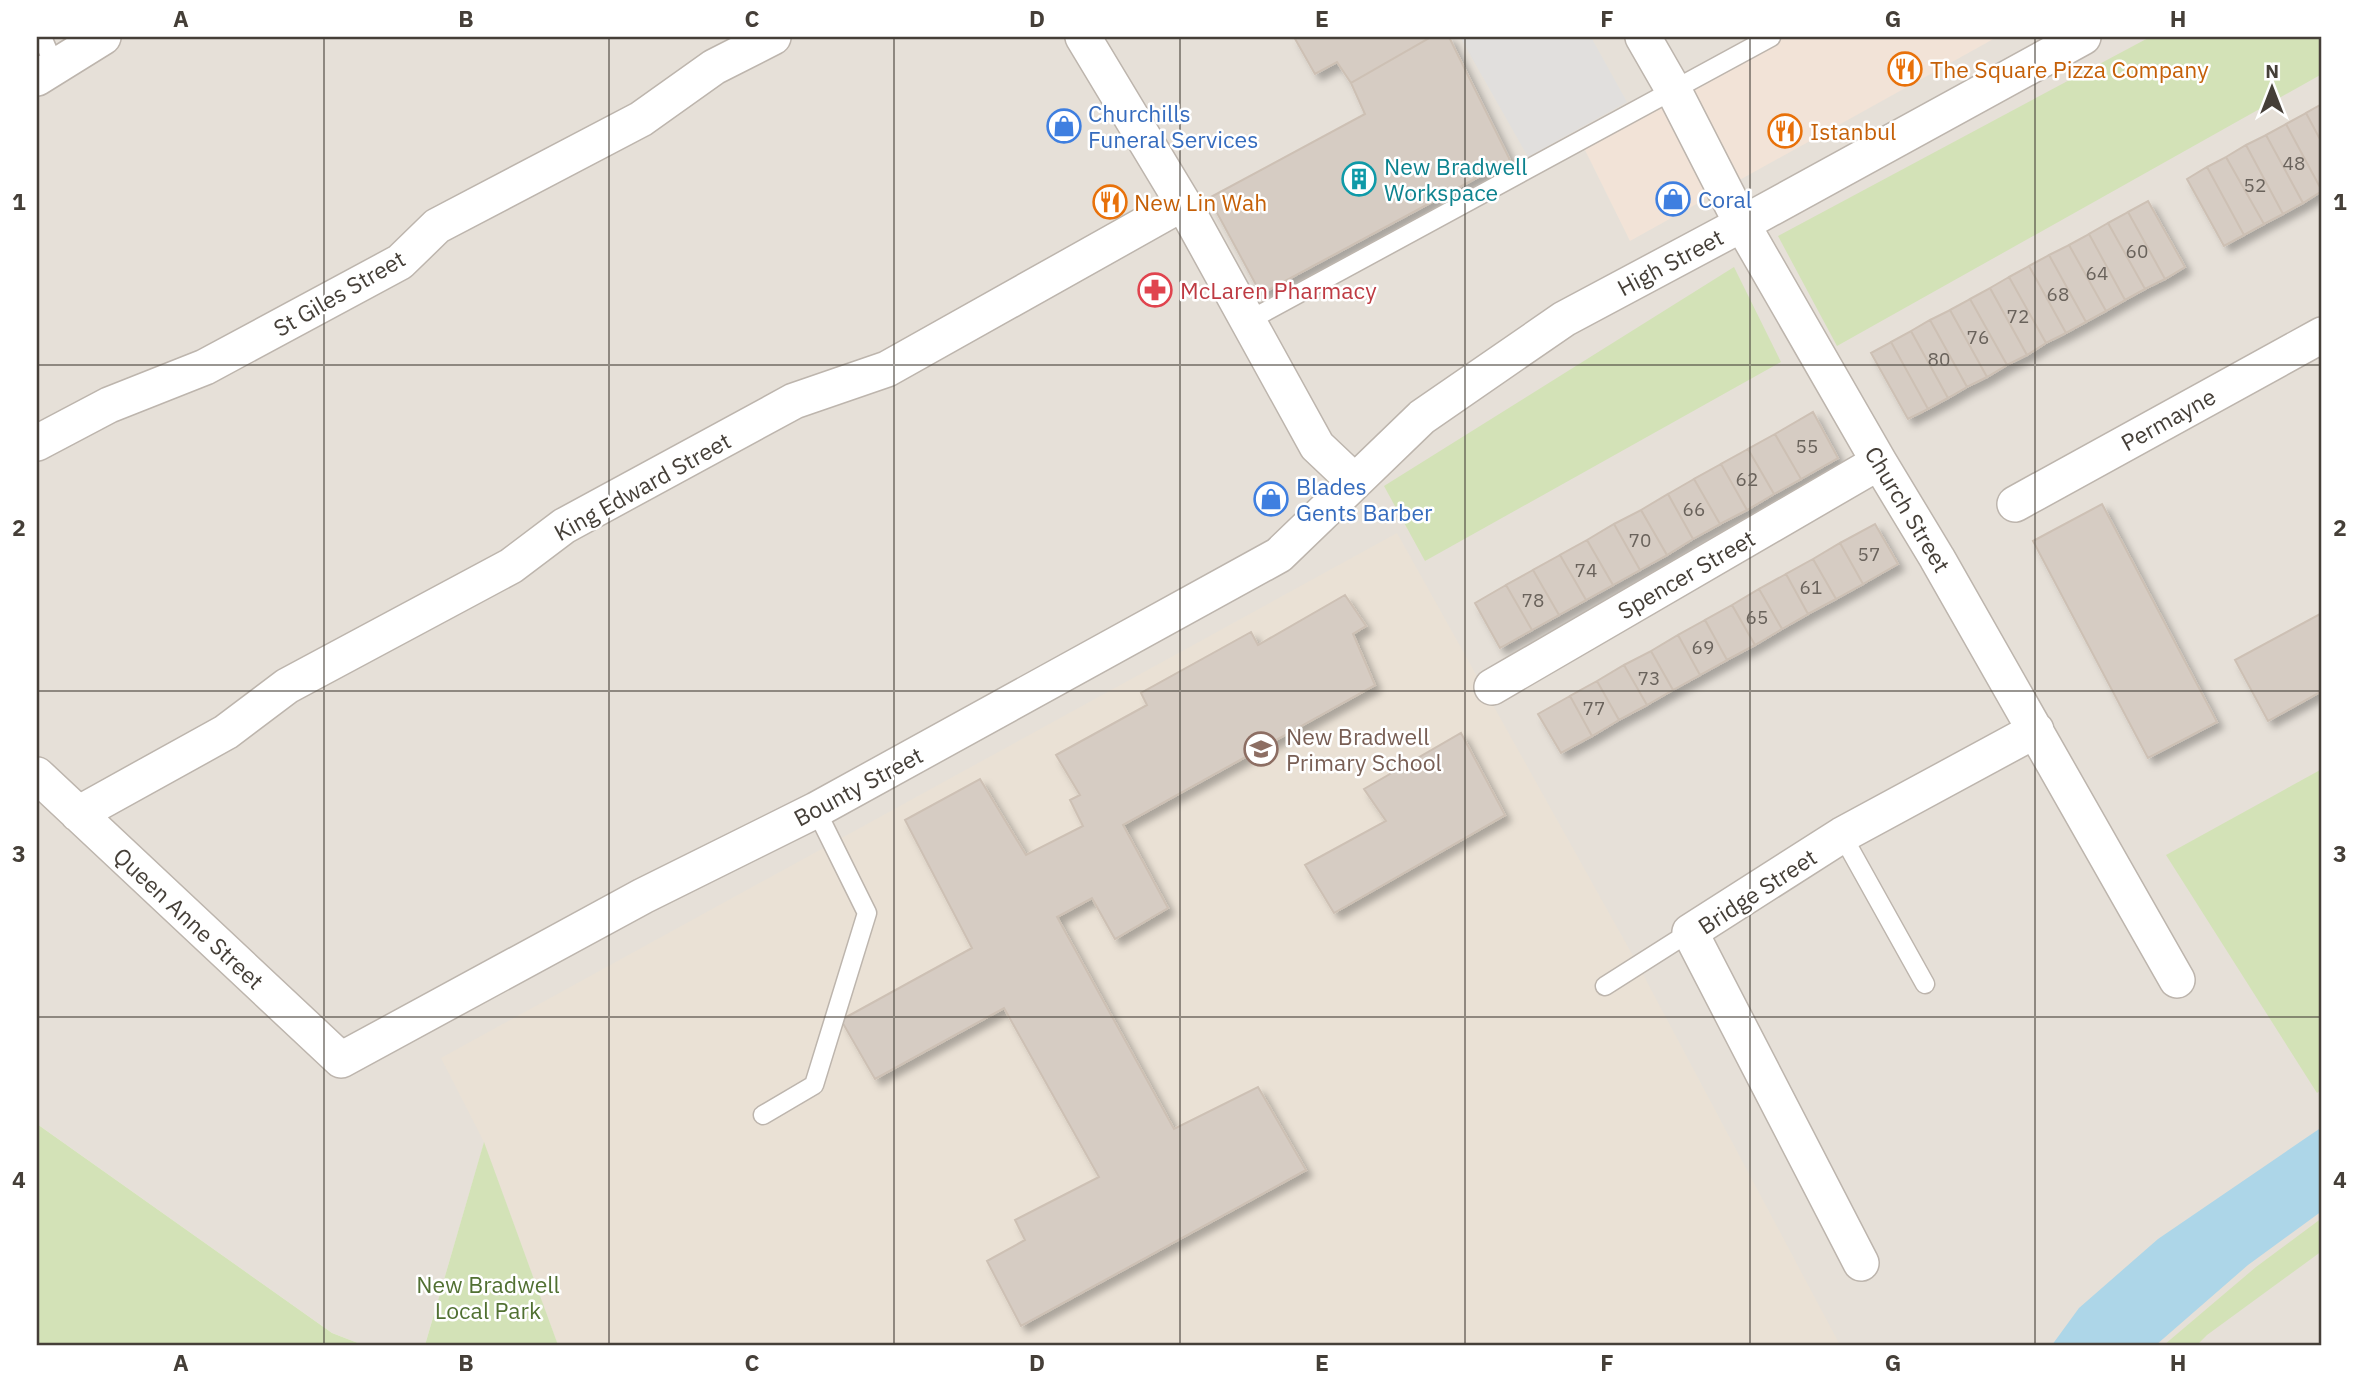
<svg xmlns="http://www.w3.org/2000/svg" width="2359" height="1382" viewBox="0 0 2359 1382" font-family="'IBM Plex Sans',sans-serif">
<style>
.residential{fill:#e6e0d8}
.commercial{fill:#f2e3d7}
.education{fill:#eae1d5}
.green{fill:#d3e2b7}
.parking{fill:#e1dfdd}
.water{fill:#add6e8}
.building{fill:#d6ccc3;stroke:#cdc0b4;stroke-width:2;filter:url(#shadow)}
.lines{fill:none;stroke-linecap:round;stroke-linejoin:round}
.lane-casing{stroke:#bdb5ad;stroke-width:21}
.street-casing{stroke:#bdb5ad;stroke-width:38}
.lane{stroke:#fff;stroke-width:18}
.street{stroke:#fff;stroke-width:35}
.grid{fill:none;stroke:#453f38;stroke-width:2;stroke-opacity:0.55}
.labels{text-anchor:middle;dominant-baseline:central;stroke-width:5;stroke-linejoin:round;paint-order:stroke}
.number-label{font-size:19px;fill:#69625b}
.food-label{font-size:23px;fill:#c56008;stroke:#fff;text-anchor:start}
.shop-label{font-size:23px;fill:#366cbe;stroke:#fff;text-anchor:start}
.culture-label{font-size:23px;fill:#0d838f;stroke:#fff;text-anchor:start}
.street-label{font-size:23px;fill:#453f38;stroke:#fff}
.health-label{font-size:23px;fill:#be3a42;stroke:#fff;text-anchor:start}
.education-label{font-size:23px;fill:#785e54;stroke:#fff;text-anchor:start}
.park-label{font-size:23px;fill:#517032;stroke:#fff}
.neatline{fill:none;stroke:#453f38;stroke-width:2.5}
.grid-label{font-size:23px;text-anchor:middle;font-weight:bold;fill:#453f38}
</style>
<defs>
<filter id="shadow"><feDropShadow dx="6" dy="6" stdDeviation="3.5" flood-color="#0004"/></filter>
</defs>
<rect width="100%" height="100%" fill="#f2eee9"/>
<path class="residential" d="M37,37H2322V1345H558L484,1143L425,1345H363L332,1333L37,1124Z"/>
<path class="commercial" d="M1783,37H1997L1630,241L1584,148Z"/>
<path class="education" d="M1397,533L1638,965L1840,1345H558L484,1142L441,1058Z"/>
<path class="green" d="M2150,37H2322V74L1837,346L1778,236Z
M1734,267L1781,362L1425,561L1384,486Z
M2322,769V1089L2317,1093L2166,855Z
M37,1124L332,1333L363,1345H37Z
M484,1142L558,1345H425Z
M2322,1218V1251L2207,1335L2197,1345H2164L2256,1267Z"/>
<path class="parking" d="M1460,37H1591L1627,102L1528,157Z"/>
<path class="water" d="M2322,1127V1211L2248,1265L2156,1345H2052L2079,1308L2158,1239Z"/>
<path class="building" d="M1294,37H1431L1351,83L1337,62L1315,74Z
M1431,37H1449L1510,160L1261,294L1209,198L1365,114L1351,83Z
M2322,104V143L2306,113Z
M2306,113L2322,143V191L2286,124Z
M2286,124L2322,191L2303,203L2266,135Z
M2266,135L2303,203L2283,214L2246,145Z
M2246,145L2283,214L2264,224L2226,157Z
M2226,157L2264,224L2244,235L2207,167Z
M2207,167L2244,235L2224,246L2187,179Z
M2148,201L2185,267L2165,279L2128,212Z
M2128,212L2165,279L2145,289L2108,223Z
M2108,223L2145,289L2125,300L2089,234Z
M2089,234L2125,300L2106,311L2069,245Z
M2069,245L2106,311L2086,322L2049,255Z
M2049,255L2086,322L2066,333L2029,266Z
M2029,266L2066,333L2046,343L2009,277Z
M2009,277L2046,343L2027,355L1990,288Z
M1990,288L2027,355L2007,365L1970,299Z
M1970,299L2007,365L1987,377L1950,310Z
M1950,310L1987,377L1967,387L1930,320Z
M1930,320L1967,387L1948,398L1911,331Z
M1911,331L1948,398L1928,409L1891,342Z
M1891,342L1928,409L1908,419L1871,353Z
M1813,412L1838,458L1801,479L1775,434Z
M1775,434L1801,479L1774,494L1748,449Z
M1748,449L1774,494L1747,510L1721,464Z
M1721,464L1747,510L1720,524L1694,479Z
M1694,479L1720,524L1693,539L1668,494Z
M1668,494L1693,539L1667,555L1641,510Z
M2102,504L2217,722L2148,758L2033,541Z
M1641,510L1667,555L1640,570L1614,524Z
M1614,524L1640,570L1613,585L1587,540Z
M1875,524L1898,564L1863,584L1840,543Z
M1587,540L1613,585L1586,600L1560,555Z
M1840,543L1863,584L1836,599L1813,559Z
M1560,555L1586,600L1559,615L1533,570Z
M1813,559L1836,599L1808,614L1786,574Z
M1533,570L1559,615L1532,630L1506,585Z
M1786,574L1808,614L1782,629L1759,589Z
M1506,585L1532,630L1500,648L1475,603Z
M1759,589L1782,629L1755,645L1732,605Z
M1345,595L1366,626L1353,634L1375,685L1123,825L1168,908L1115,939L1092,898L1057,917L1174,1129L1258,1087L1306,1170L1021,1326L987,1261L1025,1240L1015,1220L1099,1177L1004,1008L875,1079L841,1020L972,948L905,820L980,779L1026,855L1083,826L1070,800L1080,795L1056,755L1147,705L1141,693L1251,632L1258,645Z
M1732,605L1755,645L1727,660L1705,620Z
M2322,613V691L2268,721L2235,660Z
M1705,620L1727,660L1700,675L1678,635Z
M1678,635L1700,675L1673,690L1651,651Z
M1651,651L1673,690L1647,705L1624,665Z
M1624,665L1647,705L1619,720L1597,681Z
M1597,681L1619,720L1592,736L1570,696Z
M1570,696L1592,736L1561,753L1538,714Z
M1461,733L1505,815L1334,913L1305,865L1386,821L1364,789Z"/>
<g class="lines">
<defs>
<path id="lane" d="M42,37L55,67
M1248,321L1771,37
M1842,835L1925,984
M1605,986L1690,932
M763,1115L814,1085L867,913L816,810"/>
<path id="street" d="M1083,37L1183,203L1317,446L1354,481
M1643,37L1674,91L1742,224L1879,462L1937,558L2177,980
M37,78L103,37
M37,443L109,405L205,367L400,262L437,226L641,119L714,67L773,37
M2015,504L2322,335
M1492,687L1879,462
M37,775L341,1060L643,896L816,810L1279,555L1422,417L1564,319L1742,224L2083,37
M78,814L226,732L287,686L511,566L564,526L794,401L887,369L1183,203
M1861,1263L1690,932L1842,835L2036,730"/>
</defs>
<use href="#lane" class="lane-casing"/>
<use href="#street" class="street-casing"/>
<use href="#lane" class="lane"/>
<use href="#street" class="street"/>
</g>
<path class="grid" d="M324,37V1345M609,37V1345M894,37V1345M1180,37V1345M1465,37V1345M1750,37V1345M2035,37V1345M37,365H2322M37,691H2322M37,1017H2322"/>
<defs>
<symbol id="restaurant-ring" viewBox="-11 -11 22 22"><circle r="9.5" fill="#fff" stroke="#e8710a" stroke-width="1.5"/><path d="M-5-6h1v4h1v-4h1v4h1v-4h1v5L-1.5 .5V6h-2V.5L-5-1ZM5-6V6H3V1.5H1.5Q1.5-4 5-6Z" fill="#e8710a"/></symbol>
<symbol id="shop-ring" viewBox="-11 -11 22 22"><circle r="9.5" fill="#fff" stroke="#3f7fe0" stroke-width="1.5"/><path d="M-5-2.5h2.3a2.7 3.5 0 0 1 5.4 0H5L5.5 6h-11ZM-1.5-2.5h3a1.5 2.3 0 0 0-3 0Z" fill="#3f7fe0"/></symbol>
<symbol id="building-ring" viewBox="-11 -11 22 22"><circle r="9.5" fill="#fff" stroke="#0f9aa8" stroke-width="1.5"/><path d="M-4-6H4V6H1V3H-1V6H-4ZM-2.5-4.3h1.7v1.8h-1.7ZM.8-4.3h1.7v1.8H.8ZM-2.5-1h1.7V.8h-1.7ZM.8-1h1.7V.8H.8Z" fill="#0f9aa8"/></symbol>
<symbol id="pharmacy-ring" viewBox="-11 -11 22 22"><circle r="9.5" fill="#fff" stroke="#e0444e" stroke-width="1.5"/><path d="M-2-6h4v4h4v4h-4v4h-4v-4h-4v-4h4Z" fill="#e0444e"/></symbol>
<symbol id="school-ring" viewBox="-11 -11 22 22"><circle r="9.5" fill="#fff" stroke="#8d6e63" stroke-width="1.5"/><path d="M0-5L7-2L0 1L-7-2ZM-4 1L0 2.5L4 1V4Q0 6-4 4Z" fill="#8d6e63"/></symbol>
</defs>
<g fill-rule="evenodd">
<use href="#restaurant-ring" x="1886" y="50" width="38" height="38"/>
<use href="#shop-ring" x="1045" y="107" width="38" height="38"/>
<use href="#restaurant-ring" x="1766" y="112" width="38" height="38"/>
<use href="#building-ring" x="1340" y="160" width="38" height="38"/>
<use href="#shop-ring" x="1654" y="180" width="38" height="38"/>
<use href="#restaurant-ring" x="1091" y="183" width="38" height="38"/>
<use href="#pharmacy-ring" x="1136" y="271" width="38" height="38"/>
<use href="#shop-ring" x="1252" y="480" width="38" height="38"/>
<use href="#school-ring" x="1242" y="730" width="38" height="38"/>
</g>
<g class="labels">
<g class="number-label">
<text x="2294" y="163">48</text>
<text x="2255" y="185">52</text>
<text x="2137" y="251">60</text>
<text x="2097" y="273">64</text>
<text x="2058" y="294">68</text>
<text x="2018" y="316">72</text>
<text x="1978" y="337">76</text>
<text x="1939" y="359">80</text>
<text x="1807" y="446">55</text>
<text x="1747" y="479">62</text>
<text x="1694" y="509">66</text>
<text x="1640" y="540">70</text>
<text x="1869" y="554">57</text>
<text x="1586" y="570">74</text>
<text x="1811" y="587">61</text>
<text x="1533" y="600">78</text>
<text x="1757" y="617">65</text>
<text x="1703" y="647">69</text>
<text x="1649" y="678">73</text>
<text x="1594" y="708">77</text>
</g>
<g class="food-label">
<text x="1930" y="69">The Square Pizza Company</text>
<text x="1810" y="131">Istanbul</text>
<text x="1134" y="202">New Lin Wah</text>
</g>
<g class="shop-label">
<text x="1088" y="113">Churchills<tspan x="1088" dy="26">Funeral Services</tspan></text>
<text x="1698" y="199">Coral</text>
<text x="1296" y="486">Blades<tspan x="1296" dy="26">Gents Barber</tspan></text>
</g>
<g class="culture-label">
<text x="1384" y="166">New Bradwell<tspan x="1384" dy="26">Workspace</tspan></text>
</g>
<g class="street-label">
<text transform="translate(1670 262) rotate(-28)">High Street</text>
<text transform="translate(339 293) rotate(-30)">St Giles Street</text>
<text transform="translate(2168 419) rotate(-29)">Permayne</text>
<text transform="translate(642 486) rotate(-29)">King Edward Street</text>
<text transform="translate(1908 509) rotate(59)">Church Street</text>
<text transform="translate(1686 574) rotate(-30)">Spencer Street</text>
<text transform="translate(858 786) rotate(-28)">Bounty Street</text>
<text transform="translate(1757 891) rotate(-33)">Bridge Street</text>
<text transform="translate(189 918) rotate(43)">Queen Anne Street</text>
</g>
<g class="health-label">
<text x="1180" y="290">McLaren Pharmacy</text>
</g>
<g class="education-label">
<text x="1286" y="736">New Bradwell<tspan x="1286" dy="26">Primary School</tspan></text>
</g>
<g class="park-label">
<text x="488" y="1284">New Bradwell<tspan x="488" dy="26">Local Park</tspan></text>
</g>
</g>
<rect width="2359" height="1382" fill="none" stroke="#ffffff" stroke-width="77"/>
<g transform="translate(2272 88)" stroke="#ffffff" stroke-width="5" paint-order="stroke">
<path d="M0-5L12 26L0 18L-12 26Z" fill="#453f38"/>
<text y="-10" font-size="19" font-weight="bold" text-anchor="middle" fill="#453f38">N</text>
</g>
<rect x="38" y="38" width="2282" height="1306" class="neatline"/>
<g class="grid-label">
<text x="181" y="27">A</text>
<text x="466" y="27">B</text>
<text x="752" y="27">C</text>
<text x="1037" y="27">D</text>
<text x="1322" y="27">E</text>
<text x="1607" y="27">F</text>
<text x="1893" y="27">G</text>
<text x="2178" y="27">H</text>
<text x="19" y="210">1</text>
<text x="2340" y="210">1</text>
<text x="19" y="536">2</text>
<text x="2340" y="536">2</text>
<text x="19" y="862">3</text>
<text x="2340" y="862">3</text>
<text x="19" y="1188">4</text>
<text x="2340" y="1188">4</text>
<text x="181" y="1371">A</text>
<text x="466" y="1371">B</text>
<text x="752" y="1371">C</text>
<text x="1037" y="1371">D</text>
<text x="1322" y="1371">E</text>
<text x="1607" y="1371">F</text>
<text x="1893" y="1371">G</text>
<text x="2178" y="1371">H</text>
</g>
</svg>
